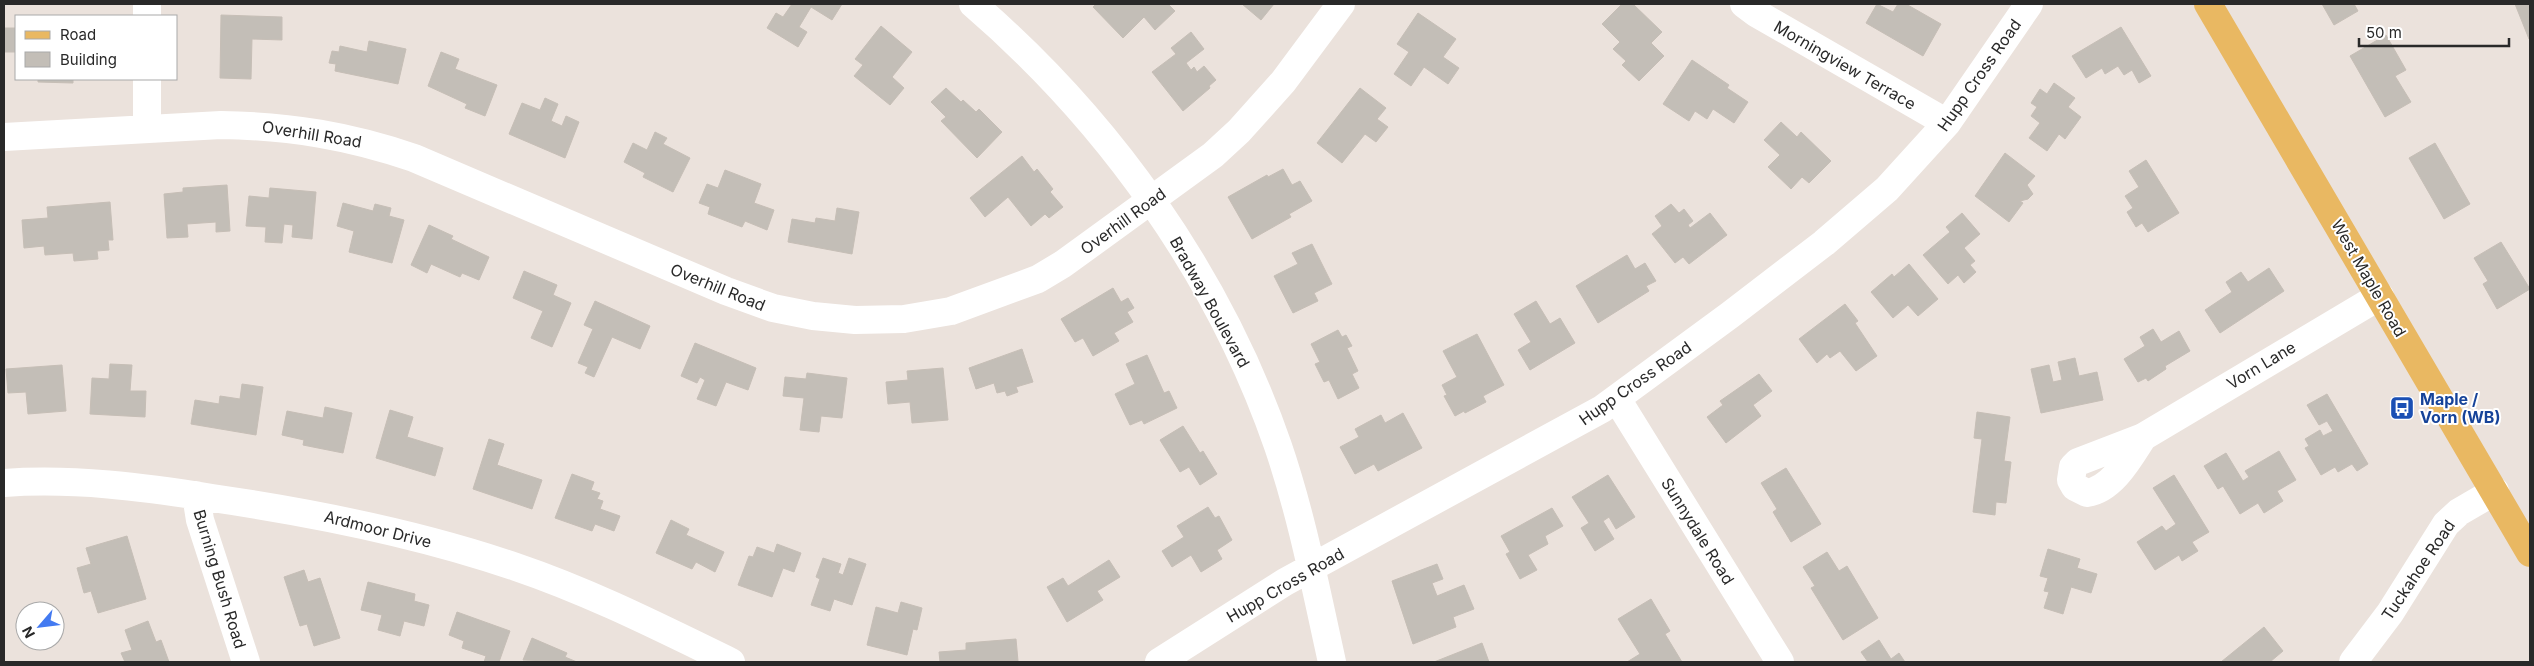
<svg xmlns="http://www.w3.org/2000/svg" width="2534" height="666" viewBox="0 0 2534 666" font-family="Inter,sans-serif">
<style>
.building{fill:#c3beb7;stroke:#c6beb6}
.lines{fill:none;stroke-linecap:round;stroke-linejoin:round}
.minor{stroke:#fff;stroke-width:28}
.major{stroke:#e9b862;stroke-width:28}
.labels{text-anchor:middle;dominant-baseline:central;stroke-width:4;stroke-linejoin:round;paint-order:stroke}
.street-label{font-size:16px;fill:#292929;stroke:#fff}
.transit-label{font-size:16px;font-weight:bold;fill:#164399;stroke:#fff;text-anchor:start}
</style>
<rect width="100%" height="100%" fill="#ebe2dc"/>
<path class="building" d="M792,4H842L832,20L811,7L799,27L807,32L798,47L767,28L776,13L783,17Z
M1096,4H1168L1175,11L1155,30L1144,17L1123,38L1093,7Z
M1242,4H1274L1261,20Z
M1622,4H1633L1662,32L1651,43L1664,56L1639,81L1622,65L1626,61L1613,49L1620,42L1602,24Z
M1877,4L1893,12L1898,4H1906L1941,24L1923,56L1866,23Z
M2322,4H2354L2358,11L2334,25Z
M2515,4H2530V38L2529,39Z
M1418,13L1456,39L1443,57L1459,68L1448,84L1424,67L1411,86L1394,74L1409,52L1397,44Z
M221,15L282,17V40L252,39L251,79L220,78Z
M881,26L912,52L892,77L904,88L890,105L854,76L863,65L855,59Z
M2121,27L2151,76L2139,83L2132,70L2124,75L2118,66L2105,74L2102,68L2086,78L2072,56Z
M4,28H16V52H4Z
M1191,32L1204,49L1186,63L1191,70L1194,67L1197,72L1204,66L1216,80L1209,86L1210,88L1183,111L1152,72L1176,54L1171,48Z
M2386,35L2406,70L2395,76L2411,102L2385,117L2350,56Z
M369,41L406,49L398,84L335,71L336,64L329,63L332,51L339,52L340,46L367,52Z
M441,52L459,59L455,69L497,85L485,116L465,108L467,104L428,86Z
M1692,60L1729,85L1727,88L1748,102L1734,123L1713,109L1707,119L1695,111L1689,121L1663,104Z
M38,79H73V83L38,82Z
M2054,83L2075,98L2068,107L2081,117L2065,139L2059,134L2047,151L2029,138L2040,123L2031,116L2037,107L2031,103L2040,89L2047,94Z
M946,88L961,102L963,100L976,112L979,109L1002,132L977,158L941,121L946,117L931,102Z
M1360,88L1386,108L1377,119L1388,127L1376,142L1365,134L1342,163L1317,143Z
M545,98L558,104L551,121L562,126L566,116L579,122L565,158L509,134L522,103L540,110Z
M1781,122L1797,137L1801,132L1831,161L1809,183L1802,177L1791,189L1768,167L1780,155L1764,140Z
M655,132L667,138L663,144L690,158L673,192L643,177L645,173L624,162L633,143L647,150Z
M2435,143L2470,204L2444,219L2409,158Z
M2005,153L2035,176L2027,185L2033,194L2028,199L2020,201L2023,203L2009,222L1975,196Z
M1022,156L1034,172L1037,169L1053,189L1050,192L1063,207L1049,218L1045,214L1031,226L1008,197L985,217L970,198Z
M2146,160L2179,213L2148,232L2142,223L2136,227L2127,212L2133,208L2125,196L2139,187L2129,171Z
M1283,169L1292,185L1300,181L1312,201L1289,214L1291,217L1252,239L1228,197L1267,175L1268,177Z
M725,170L761,184L754,203L774,210L767,230L745,221L742,227L708,214L710,207L699,203L707,184L718,188Z
M227,185L230,231L216,232V222L187,224L188,237L167,238L164,194L183,192V188Z
M270,188L316,192L312,239L292,237L293,225L284,224L282,243L265,242L266,227L246,226L249,196L269,198Z
M110,202L113,240H108L109,250L97,251L98,259L74,261L73,253L45,255L44,246L24,248L22,220L48,218L47,207Z
M343,203L373,211L375,204L391,208L389,216L404,220L392,263L349,252L354,231L337,226Z
M1671,204L1679,213L1684,209L1693,221L1688,225L1690,228L1710,213L1727,235L1689,264L1683,257L1675,263L1652,234L1662,226L1655,216Z
M837,208L859,212L852,254L788,242L792,219L815,223L816,218L835,221Z
M1962,213L1980,234L1964,248L1975,261L1970,265L1976,272L1964,283L1958,275L1948,284L1923,255L1950,232L1946,227Z
M429,225L453,236L451,239L489,257L479,280L462,273L460,277L431,264L427,273L411,265Z
M2501,242L2530,289L2497,309L2483,284L2488,281L2474,258Z
M1312,244L1332,284L1314,293L1318,301L1293,313L1274,276L1298,264L1292,253Z
M1627,255L1635,269L1645,263L1656,281L1646,286L1649,291L1598,323L1576,286Z
M1909,264L1938,299L1918,316L1908,305L1893,318L1871,292L1892,274L1894,277Z
M2269,268L2284,291L2220,333L2205,310L2232,292L2226,282L2241,272L2248,282Z
M524,271L557,285L553,295L571,303L552,347L531,338L543,311L513,298Z
M1113,288L1121,302L1128,298L1134,308L1127,312L1133,322L1114,333L1119,341L1093,356L1083,338L1075,342L1061,319Z
M595,301L650,326L640,349L612,337L594,377L585,373L588,367L578,363L593,329L584,325Z
M1536,301L1550,324L1560,318L1575,343L1530,370L1518,350L1531,342L1514,314Z
M1845,304L1858,321L1855,323L1877,356L1856,371L1840,351L1830,358L1827,354L1817,363L1799,339Z
M2153,329L2161,342L2179,331L2190,351L2165,366L2166,369L2148,381L2146,378L2138,382L2124,359L2145,346L2140,337Z
M1338,330L1342,337L1346,335L1352,346L1347,348L1358,371L1352,374L1359,388L1338,399L1329,380L1324,382L1315,364L1320,362L1311,344Z
M1477,334L1504,385L1483,396L1486,402L1465,413L1464,411L1455,416L1444,396L1447,395L1442,385L1457,377L1443,351Z
M695,343L756,368L748,390L726,382L716,406L697,399L705,380L700,377L697,383L681,376Z
M1022,349L1033,382L1016,387L1018,392L1007,396L1005,391L997,393L994,383L976,389L969,368Z
M1147,355L1164,393L1169,391L1177,408L1144,424L1142,420L1130,425L1115,394L1135,384L1126,364Z
M2075,358L2079,376L2097,372L2103,400L2041,413L2031,369L2049,365L2053,382L2062,380L2058,362Z
M110,364L132,365L130,391H146L145,417L90,414L92,378L109,379Z
M62,365L66,411L28,414L26,392L8,393L6,369Z
M943,368L948,420L912,423L910,402L888,404L886,382L908,380L907,371Z
M807,373L847,378L842,418L821,416L819,432L800,430L804,398L783,396L785,377L806,379Z
M1759,374L1772,391L1753,405L1761,416L1726,443L1707,417L1723,405L1720,401Z
M242,384L263,387L256,435L191,424L195,400L219,404L220,396L240,399Z
M2327,394L2368,464L2357,471L2352,464L2338,472L2335,467L2321,475L2305,448L2309,446L2305,439L2320,430L2323,436L2333,431L2327,421L2319,425L2307,405Z
M325,407L352,413L343,453L303,445L304,440L282,435L287,411L323,418Z
M390,410L413,417L407,437L443,448L435,476L376,458Z
M1977,412L2010,417L2004,461L2011,462L2006,503L1996,502L1995,515L1973,512L1982,439L1974,438Z
M1403,413L1422,448L1378,471L1374,464L1355,474L1340,447L1359,437L1355,429L1381,415L1385,423Z
M1183,426L1200,453L1203,451L1217,474L1200,485L1189,467L1180,472L1160,440Z
M489,439L504,444L497,465L542,480L532,509L473,489Z
M2279,451L2296,480L2277,491L2283,501L2264,513L2258,503L2240,514L2223,486L2218,489L2204,466L2226,453L2243,481L2249,477L2245,471Z
M1786,468L1821,524L1791,542L1773,512L1777,509L1761,483Z
M572,474L594,482L591,490L600,493L597,499L603,501L600,509L620,516L614,531L595,524L592,531L555,518Z
M1608,475L1635,517L1616,529L1609,517L1603,521L1614,539L1595,551L1581,528L1589,523L1572,497Z
M2174,475L2209,532L2192,542L2198,551L2182,561L2179,555L2155,570L2137,542L2162,526L2166,531L2176,524L2153,488Z
M1208,507L1215,518L1219,516L1232,540L1217,550L1222,559L1201,572L1191,555L1172,567L1162,551L1184,537L1177,526Z
M1552,508L1563,526L1545,536L1548,544L1528,555L1537,570L1520,579L1506,554L1510,552L1501,536Z
M671,520L689,529L686,535L724,552L715,572L696,562L692,569L656,553Z
M127,536L146,599L98,613L91,591L84,593L77,568L91,564L86,548Z
M777,544L801,553L794,572L783,568L772,597L738,585L749,556L753,557L757,547L774,553Z
M2048,549L2080,559L2077,568L2097,574L2091,593L2071,587L2063,614L2044,608L2049,592L2044,591L2048,578L2040,576Z
M1827,552L1839,571L1847,566L1878,618L1843,640L1811,588L1815,586L1803,567Z
M823,558L841,564L838,573L843,575L849,558L866,564L852,605L834,599L830,611L811,605L820,579L816,577Z
M1109,560L1120,577L1097,591L1103,600L1067,622L1047,587L1063,578L1068,586Z
M1437,564L1443,579L1432,583L1437,596L1464,585L1474,609L1453,617L1456,627L1413,644L1392,581Z
M304,570L308,582L320,578L340,638L314,646L307,624L300,626L284,577Z
M368,582L415,594L414,601L429,605L424,626L404,621L400,636L378,630L382,615L361,610Z
M1651,599L1670,631L1665,634L1682,662H1627L1640,654L1618,619Z
M901,602L922,608L917,630L913,629L907,655L867,645L876,607L898,613Z
M457,612L510,631L499,662H484L486,656L462,648L464,641L449,635Z
M148,621L156,642L161,640L169,662H125L121,653L132,650L125,630Z
M2264,627L2283,651L2270,662H2221Z
M532,638L567,653L565,657L577,662L523,660Z
M1016,639L1018,661L940,662L939,652L966,650V643Z
M1879,640L1891,659L1899,653L1905,662H1868L1861,652Z
M1482,643L1489,662H1434Z"/>
<g class="lines">
<path class="minor" d="M973,4C1109,121 1219,275 1278,446C1302,516 1316,590 1332,662
M1744,4L1756,13L1947,123
M147,16V4
M147,79V129
M4,137L221,125C290,126 350,136 414,158L726,291L773,308L813,316L855,320L904,319L951,311L1038,279L1063,264L1213,155L1239,131L1283,82L1341,4
M1617,399L1780,662
M2143,437C2130,457 2113,489 2087,493L2075,487L2071,480L2073,467L2078,462L2143,437L2380,296
M4,483C73,478 144,487 212,498C315,513 417,533 516,567C590,592 661,628 731,662
M196,495L200,520L246,662
M1159,662L1285,582L1602,409L1730,315L1824,243L1887,189L1947,123L2029,4
M2353,662L2390,613L2446,524L2459,512L2495,491"/>
<path class="major" d="M2208,4L2530,553"/>
</g>
<defs>
<symbol id="bus-square" viewBox="-11 -11 22 22"><rect x="-9" y="-9" width="18" height="18" rx="4" fill="#1a4fb4" stroke="#fff"/><path d="M-5-6H5V4H4V6H2V4H-2V6H-4V4H-5ZM-3.5-4V0h7V-4ZM-3.5 1.2v1.5H-2V1.2ZM2 1.2v1.5H3.5V1.2Z" fill="#fff"/></symbol>
</defs>
<g fill-rule="evenodd">
<use href="#bus-square" x="2388" y="394" width="28" height="28"/>
</g>
<g class="labels">
<g class="street-label">
<text transform="translate(1845 65) rotate(30)">Morningview Terrace</text>
<text transform="translate(1979 75) rotate(-55)">Hupp Cross Road</text>
<text transform="translate(312 134) rotate(9)">Overhill Road</text>
<text transform="translate(1123 221) rotate(-36)">Overhill Road</text>
<text transform="translate(2369 278) rotate(60)">West Maple Road</text>
<text transform="translate(718 287) rotate(22)">Overhill Road</text>
<text transform="translate(1210 302) rotate(61)">Bradway Boulevard</text>
<text transform="translate(2261 365) rotate(-31)">Vorn Lane</text>
<text transform="translate(1635 383) rotate(-35)">Hupp Cross Road</text>
<text transform="translate(378 529) rotate(14)">Ardmoor Drive</text>
<text transform="translate(1698 531) rotate(58)">Sunnydale Road</text>
<text transform="translate(2418 570) rotate(-56)">Tuckahoe Road</text>
<text transform="translate(220 579) rotate(73)">Burning Bush Road</text>
<text transform="translate(1285 585) rotate(-30)">Hupp Cross Road</text>
</g>
<g class="transit-label">
<text x="2420" y="399">Maple /<tspan x="2420" dy="18">Vorn (WB)</tspan></text>
</g>
</g>
<rect width="2534" height="666" fill="none" stroke="#292929" stroke-width="10"/>
<rect x="15" y="15" width="162" height="65" fill="#ffffff" stroke="#a9a9a9"/>
<rect x="25" y="31" width="25" height="8" fill="#e9b862" stroke="#a9a9a9"/>
<text x="60" y="40" font-size="15" fill="#292929">Road</text>
<rect x="25" y="52" width="25" height="15" fill="#c3beb7" stroke="#a9a9a9"/>
<text x="60" y="65" font-size="15" fill="#292929">Building</text>
<g transform="translate(40 626) rotate(242)"><circle r="24" fill="#ffffff" stroke="#a9a9a9"/>
<path d="M0-4L9 19L0 12L-9 19Z" fill="#437af1"/>
<text y="-8" font-size="14" font-weight="bold" text-anchor="middle" fill="#292929">N</text>
</g>
<path d="M2359 38v8h150v-8" fill="none" stroke="#292929" stroke-width="2.5"/>
<text x="2366" y="38" font-size="15" fill="#292929" stroke="#ffffff" stroke-width="4" paint-order="stroke">50 m</text>
</svg>
